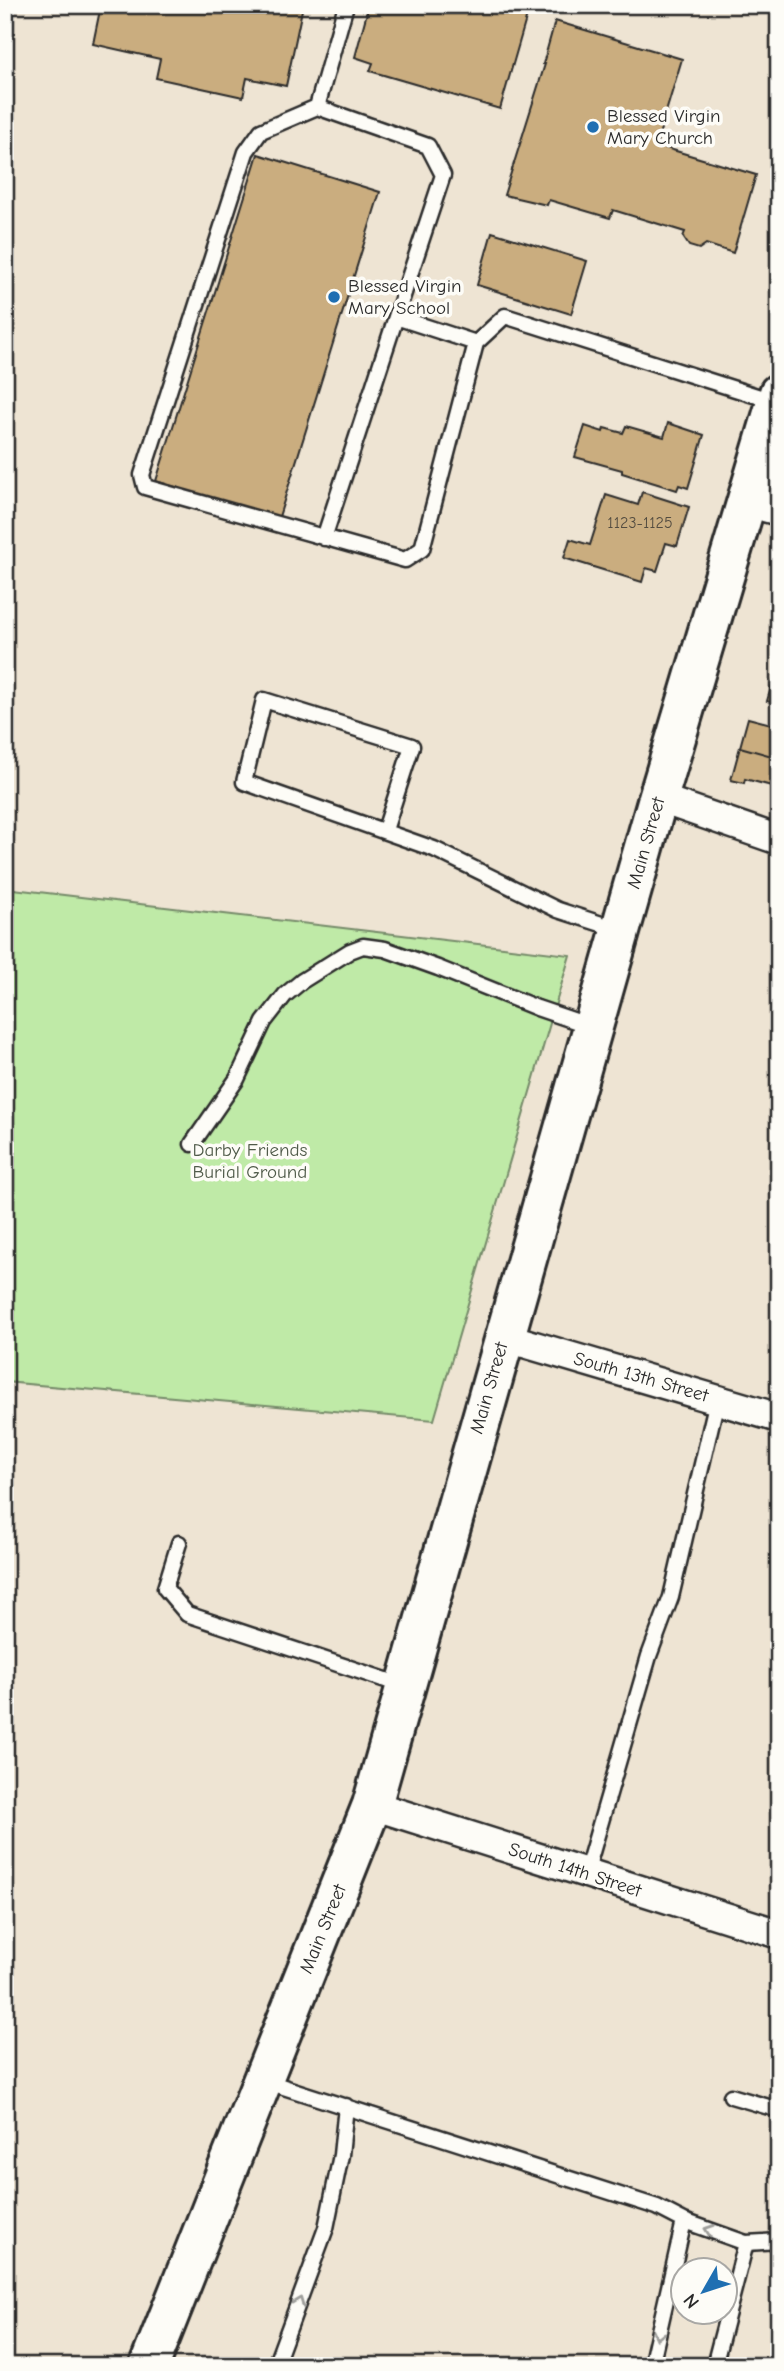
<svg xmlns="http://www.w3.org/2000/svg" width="784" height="2371" viewBox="0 0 784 2371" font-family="'Comic Neue',sans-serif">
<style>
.green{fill:#bfeaa7;stroke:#758a69;stroke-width:2}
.building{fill:#caad7f;stroke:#2b2b2b;stroke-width:2}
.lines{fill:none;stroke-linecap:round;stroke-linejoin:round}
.lane-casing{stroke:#2b2b2b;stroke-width:19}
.street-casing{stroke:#2b2b2b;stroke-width:33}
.primary-casing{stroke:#2b2b2b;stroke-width:44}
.lane{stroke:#fdfcf7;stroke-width:14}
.street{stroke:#fdfcf7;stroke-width:28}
.primary{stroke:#fdfcf7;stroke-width:38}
.oneway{stroke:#9e9e9b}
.poi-dot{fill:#1f6fb2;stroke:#fdfcf7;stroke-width:2.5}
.labels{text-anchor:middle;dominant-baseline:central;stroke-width:7;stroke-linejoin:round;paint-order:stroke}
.number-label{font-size:16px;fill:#534c40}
.poi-label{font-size:19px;fill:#2b2b2b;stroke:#fdfcf7;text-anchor:start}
.street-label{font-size:19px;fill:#2b2b2b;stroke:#fdfcf7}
.park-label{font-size:19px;fill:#505b4a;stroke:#fdfcf7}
</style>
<rect width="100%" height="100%" fill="#eee4d3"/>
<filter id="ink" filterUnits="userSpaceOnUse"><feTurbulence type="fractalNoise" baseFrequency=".0143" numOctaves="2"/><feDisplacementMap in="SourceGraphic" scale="14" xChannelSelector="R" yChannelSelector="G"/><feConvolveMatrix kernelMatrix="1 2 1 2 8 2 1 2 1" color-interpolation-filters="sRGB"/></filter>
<g filter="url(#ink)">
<path class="green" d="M5,888L570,955L434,1420L5,1382Z"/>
<path class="building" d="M101,5H303L286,86L247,78L243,97L156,78L160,59L93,44Z
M369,5H505L528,12L500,109L370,71L373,63L355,57Z
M555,21L682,59L656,145L756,175L733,253L706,244L699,249L689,246L683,237L685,232L613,210L610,218L549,200L547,205L504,195L545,64H543Z
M258,154L380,192L278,520L156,481Z
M492,232L587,261L571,314L477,285Z
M668,423L704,435L688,488L679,485L677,490L622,473V470L575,457L585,426L603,432L604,428L623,433L626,426L664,437Z
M642,492L689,507L677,546L666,543L657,571L646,568L642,582L564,558L570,539L590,545L606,495L638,505Z
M775,674L779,676V704L767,701Z
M748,718L779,726V758L740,747Z
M740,747L779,758V788L745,779L744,783L731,780Z"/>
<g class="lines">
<defs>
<path id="lane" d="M346,5L317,107L428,146L443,175L396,317L476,343L505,316L776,402
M317,107L261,131L246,152L142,475L145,487L405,560L422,549L476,343
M324,538L396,317
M385,830L412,746L264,700L244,782L434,849L558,910L620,930
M192,1144L237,1079L264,1022L285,995L302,981L350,951L363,946L385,949L438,968L537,1008L590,1026
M179,1543L165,1588L187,1614L404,1686
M586,1873L649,1656L671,1597L717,1400
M265,2081L657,2207L684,2221L746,2243L714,2366
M731,2096L779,2110
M746,2243L779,2241
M275,2366L326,2228L341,2155L346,2106
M651,2366L684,2221"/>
<path id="street" d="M746,502L779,511
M658,798L779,840
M504,1337L779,1418
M372,1805L779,1934"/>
<path id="primary" d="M149,2366L372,1805L658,798L779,393"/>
</defs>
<use href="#lane" class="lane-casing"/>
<use href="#street" class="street-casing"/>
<use href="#primary" class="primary-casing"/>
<use href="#lane" class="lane"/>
<use href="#street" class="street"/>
<use href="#primary" class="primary"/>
</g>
<defs><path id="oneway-chevron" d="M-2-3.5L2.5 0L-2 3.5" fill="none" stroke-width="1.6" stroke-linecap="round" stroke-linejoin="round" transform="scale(1.75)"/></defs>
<g class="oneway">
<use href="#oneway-chevron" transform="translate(709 2230) rotate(-161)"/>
<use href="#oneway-chevron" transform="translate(299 2302) rotate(-69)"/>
<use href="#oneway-chevron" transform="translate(658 2335) rotate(103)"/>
</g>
</g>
<g class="poi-dot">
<circle cx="593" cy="127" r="7"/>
<circle cx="334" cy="297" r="7"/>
</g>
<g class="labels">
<g class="number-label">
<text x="640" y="523">1123-1125</text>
</g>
<g class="poi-label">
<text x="607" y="116">Blessed Virgin<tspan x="607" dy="22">Mary Church</tspan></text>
<text x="348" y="286">Blessed Virgin<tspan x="348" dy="22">Mary School</tspan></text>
</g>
<g class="street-label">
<text transform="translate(646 843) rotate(-74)">Main Street</text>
<text transform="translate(641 1377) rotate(16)">South 13th Street</text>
<text transform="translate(489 1388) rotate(-74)">Main Street</text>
<text transform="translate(575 1870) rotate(18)">South 14th Street</text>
<text transform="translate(323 1929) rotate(-68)">Main Street</text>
</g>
<g class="park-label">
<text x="250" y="1150">Darby Friends<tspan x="250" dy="22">Burial Ground</tspan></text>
</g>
</g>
<rect width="784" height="2371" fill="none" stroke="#fdfcf7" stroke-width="28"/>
<rect x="14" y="14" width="756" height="2343" fill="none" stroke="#2b2b2b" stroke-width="2.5" filter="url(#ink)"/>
<g transform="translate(704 2291) rotate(231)"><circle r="33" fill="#fdfcf7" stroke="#a9a8a5" stroke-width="2"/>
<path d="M0-5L12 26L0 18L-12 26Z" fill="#1f6fb2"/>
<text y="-10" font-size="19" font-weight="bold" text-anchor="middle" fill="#2b2b2b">N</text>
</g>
</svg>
